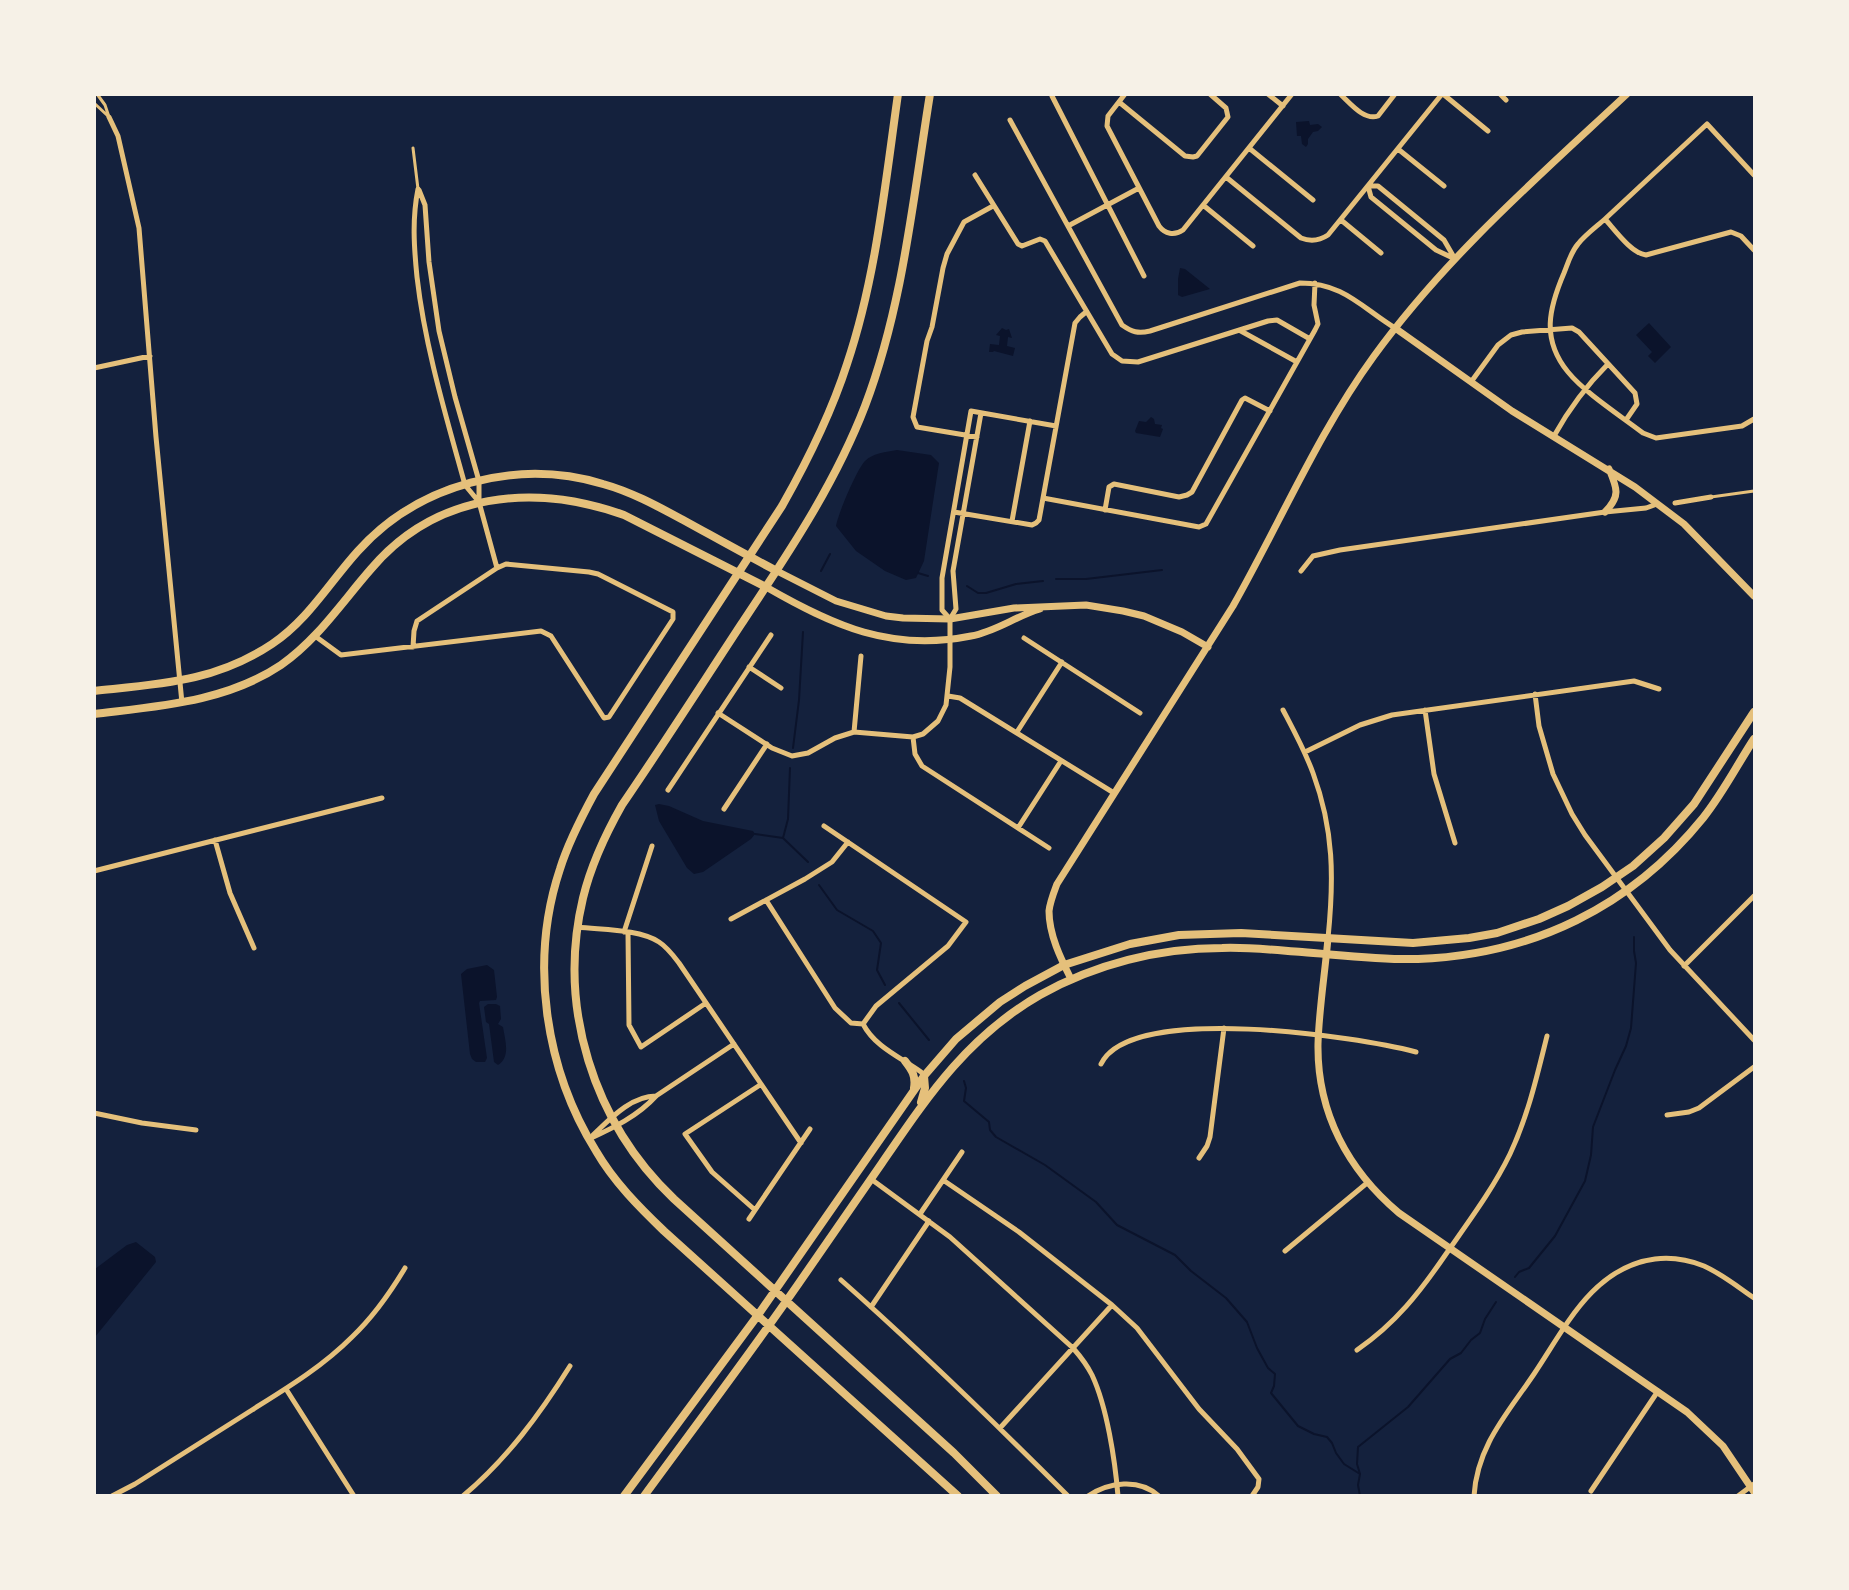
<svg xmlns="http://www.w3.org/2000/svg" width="1849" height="1590" viewBox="0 0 1849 1590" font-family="'Sofia Sans Condensed',sans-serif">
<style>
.water{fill:#0b132b}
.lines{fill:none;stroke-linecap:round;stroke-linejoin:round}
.stream{stroke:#0b132b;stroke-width:2}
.service{stroke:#e5c07b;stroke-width:3}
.minor{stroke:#e5c07b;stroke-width:5}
.tertiary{stroke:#e5c07b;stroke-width:7}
.secondary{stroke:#e5c07b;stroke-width:8}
</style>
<rect width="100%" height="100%" fill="#14213d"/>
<path class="water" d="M1309,121L1310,125L1318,124L1322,127L1318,131L1313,132L1308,139V144L1306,147L1302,144L1301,136H1297L1296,122Z
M1180,268L1185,269L1210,289L1182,297L1178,295V279Z
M1649,323L1671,347L1655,363L1648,356L1652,352L1636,335Z
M1002,328L1006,330L1009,329L1012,338L1008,337L1007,346L1015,348L1013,356L994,351L993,352H989L990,344L999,345L1000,336L996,335Z
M1151,417L1154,419L1155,424L1162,425L1161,428L1163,429L1160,437C1152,436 1144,434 1136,433L1135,431L1139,421L1146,422Z
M897,450L931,455L939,463L924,561L916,578L906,580L885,571L856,551L836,526C838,514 857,469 865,461C873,453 886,452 897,450Z
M659,804L669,806L703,821L753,831L755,834L751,839L703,872L694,874L687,868L659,821L655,805Z
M487,965L494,970L497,997L496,1000L480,1001L479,1003L487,1058L485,1062H476L472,1059L470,1054L461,974L467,969Z
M488,1004H496L500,1006L501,1019L498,1024L503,1027C505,1040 511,1057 498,1065L494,1062L489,1024L486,1022L484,1007Z
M136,1242L155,1257L156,1262L95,1337V1269L127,1245Z"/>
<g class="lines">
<path class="stream" d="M821,571L830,554
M918,573L928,576
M1056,579H1086L1162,570
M967,586L978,593H986L1016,584L1043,581
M793,748L799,700L803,632
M755,834L783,838L808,862
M783,838L788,819L790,768
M819,885L837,910L873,931L881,943L877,970L885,985
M899,1003L929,1040
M964,1081L966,1088L964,1101L989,1122L990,1130L996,1137L1045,1165L1096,1202L1117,1225L1175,1255L1191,1271L1226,1298L1247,1322L1257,1348L1268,1368L1275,1374L1274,1386L1271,1393L1298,1426L1314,1434L1327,1437L1332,1443L1336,1453L1344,1464L1360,1474
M1515,1277L1519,1272L1529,1268L1555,1236L1585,1181L1591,1155L1593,1127L1615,1070L1626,1046L1631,1028L1636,963L1634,951V937
M1360,1496L1358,1485L1360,1474L1357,1464L1358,1447L1408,1407L1450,1359L1461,1353L1471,1340L1480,1333L1485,1319L1496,1302"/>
<path class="service" d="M97,94L105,105L109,117
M94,103L108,116
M413,148L418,189
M1711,497L1754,491"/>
<path class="minor" d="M1125,94L1108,116L1107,126L1159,226C1165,234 1174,236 1183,230L1292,94
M1268,94L1283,106
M1340,94C1350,103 1364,121 1378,116L1395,94
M1443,94L1488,131
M1500,94L1506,100
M1052,96L1144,276
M1119,102L1185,156L1193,157L1197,156L1228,117L1226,108L1210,94
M109,117L118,136L139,228L156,437L182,703
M1010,120L1122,325C1132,332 1138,334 1150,331L1300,283C1343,283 1361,307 1395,328
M1249,148L1313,200
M1398,149L1444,186
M975,175L1018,244L1022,246L1040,239L1045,241L1112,354L1122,361L1138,362L1268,321L1277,320L1310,339
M1754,175L1707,124L1605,219C1615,230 1631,253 1646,255L1731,232L1741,236L1754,250
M1226,177L1301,238C1311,242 1319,241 1328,235L1442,94
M1368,186H1378L1444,240L1455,259L1436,250L1371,197Z
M418,189C412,219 414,247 417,277C425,347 446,416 465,485L479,502L497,568
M419,190L425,205L429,262L439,331L455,397L479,481V502
M1203,205L1253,246
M1605,219C1596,227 1585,235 1578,244C1571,252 1568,263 1564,273C1549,308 1541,339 1568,372C1585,393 1621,416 1643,433L1656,438L1742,426L1754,419
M1341,220L1381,253
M1068,226L1139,188
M1239,330L1297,362
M94,368L150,356
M1471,382L1498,345L1511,335L1522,332L1572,328L1579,332L1635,393L1637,404L1626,420
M1554,436C1569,409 1586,386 1608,364
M977,437L917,427L913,417L927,341L932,327L943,268L947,254L964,222L993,206
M1043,498L1199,527L1206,524L1315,330L1318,324L1314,305L1315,283
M1675,503L1711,497
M1105,510L1109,487L1114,484L1179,497L1187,495L1192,492L1242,400L1245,398L1270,411
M954,512L1032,525L1036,523L1039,520L1075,323L1080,317L1086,312
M1012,521L1030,421
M1301,571L1313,556L1340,550L1605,512L1646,508L1657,504
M950,619L942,610V578L971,411L1056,426
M950,619L956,609L953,571L981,413
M315,636L341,655L541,631L551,636L604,718L609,717L673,619V612L598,574L589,572L506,564L497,568L417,621L414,631L413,647
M1024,638L1140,713
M749,667L781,688
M1535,694L1539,726L1553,774L1572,814L1585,835L1670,950L1754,1040
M948,696L960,698L1114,793
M1283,710C1294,731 1305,751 1313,773C1334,830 1334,879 1328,938
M1425,710L1434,774L1455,843
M718,713L772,748L792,756L808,753L835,738L854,732L913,737L923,734L938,721L946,705L950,667V619
M854,732L861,656
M1017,732L1062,662
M913,737L915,754L922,766L1049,848
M1305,752L1360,725L1392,715L1634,681L1659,689
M668,790L771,635
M724,809L767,744
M824,826L966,922L948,946L876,1006L863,1024
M1018,828L1061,761
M215,840L230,893L254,948
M94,871L382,798
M766,900L835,1008L851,1023L863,1024C875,1047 900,1057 921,1072L924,1076
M731,919L805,879L832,862L848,842
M578,927C602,930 639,929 659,942C667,947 673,955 679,963L801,1143
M624,932L652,846
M628,933L629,1025L641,1047L706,1003
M1684,966L1754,896
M1101,1064C1131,1002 1359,1037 1416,1052
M94,1113L142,1123L196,1130
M1667,1115L1689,1112L1699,1108L1754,1067
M593,1135C610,1119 631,1096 656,1096
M589,1139C613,1128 638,1116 656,1096L734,1044
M1199,1158L1207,1146L1210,1137L1224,1028
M871,1179L950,1237L1073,1348C1080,1356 1087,1365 1092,1375C1107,1407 1115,1460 1118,1496
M943,1180L1019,1232L1112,1305L1137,1328L1199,1409L1237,1449L1259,1479L1258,1487L1252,1496
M755,1210L712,1172L685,1134L760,1085
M920,1214L962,1152
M749,1219L810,1129
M1285,1251L1367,1183
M841,1280C919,1349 994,1422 1068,1496
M871,1307L929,1221
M1357,1350C1396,1323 1420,1292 1446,1254C1469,1221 1493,1189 1510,1154C1528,1116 1537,1076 1547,1036
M286,1389L354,1496
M1000,1428L1112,1305
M1591,1491L1658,1391
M112,1496L135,1484C174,1459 213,1435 252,1410C287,1388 322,1367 352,1337C373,1317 390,1293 405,1268
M463,1496C507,1459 540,1414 570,1366
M1088,1496C1109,1482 1139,1478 1159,1496
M1474,1496C1477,1446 1507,1414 1534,1374C1565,1328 1593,1267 1655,1259C1671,1257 1689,1260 1704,1266C1722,1274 1738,1287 1754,1298
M1738,1496L1754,1484"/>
<path class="tertiary" d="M1395,328L1512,411L1635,487L1684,524L1754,596
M1605,512C1621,496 1617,488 1609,469
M777,571L836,601L886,616L903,618L950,619L1014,608L1086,605L1123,611L1144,616L1182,632L1208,647
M766,587C834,626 891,652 971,636C995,632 1016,616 1040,609
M1328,938C1325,973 1319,1009 1318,1044C1317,1113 1348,1170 1399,1213L1687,1412L1723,1446L1754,1492
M1071,979C1061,959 1049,935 1049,911C1050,902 1054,892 1057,884L1233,606C1280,523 1318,433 1374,356C1446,257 1538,177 1627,94"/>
<path class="secondary" d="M898,94C885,185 876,278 847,364C831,414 808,460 782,506L594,794C581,818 568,843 560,869C529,962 545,1069 596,1151C614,1182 639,1207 664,1231L958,1496
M930,94C913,199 903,306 865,406C835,484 788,554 742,623C702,684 663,745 622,805C605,835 591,865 583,898C557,1007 593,1122 674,1199L954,1453L997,1496
M94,691C160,684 215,682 272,644C308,620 329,583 358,551C418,484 517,458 603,484C632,492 659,507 685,521C716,538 746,555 777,571
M94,714C159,706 226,702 281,665C318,639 342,602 371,569C436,492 534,483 624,515L766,587
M905,1061C912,1070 916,1076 914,1088
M921,1102L925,1088L924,1076
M624,1496L758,1315L924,1076L956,1039L1000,1002L1025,986L1064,965L1130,944L1179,935L1241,933L1413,943L1469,938L1497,933L1539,919L1568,906L1602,887L1633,866L1664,838L1694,804L1754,712
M644,1496C696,1425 749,1355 799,1283C827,1243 854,1203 882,1163C928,1096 967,1037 1040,995C1095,964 1159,948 1222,948C1248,947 1275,950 1302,952C1340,955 1379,960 1418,959C1532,955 1631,907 1703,818C1723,793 1737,765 1754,739"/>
</g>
<rect width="1849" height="1590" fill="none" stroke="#f6f1e7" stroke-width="192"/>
</svg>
